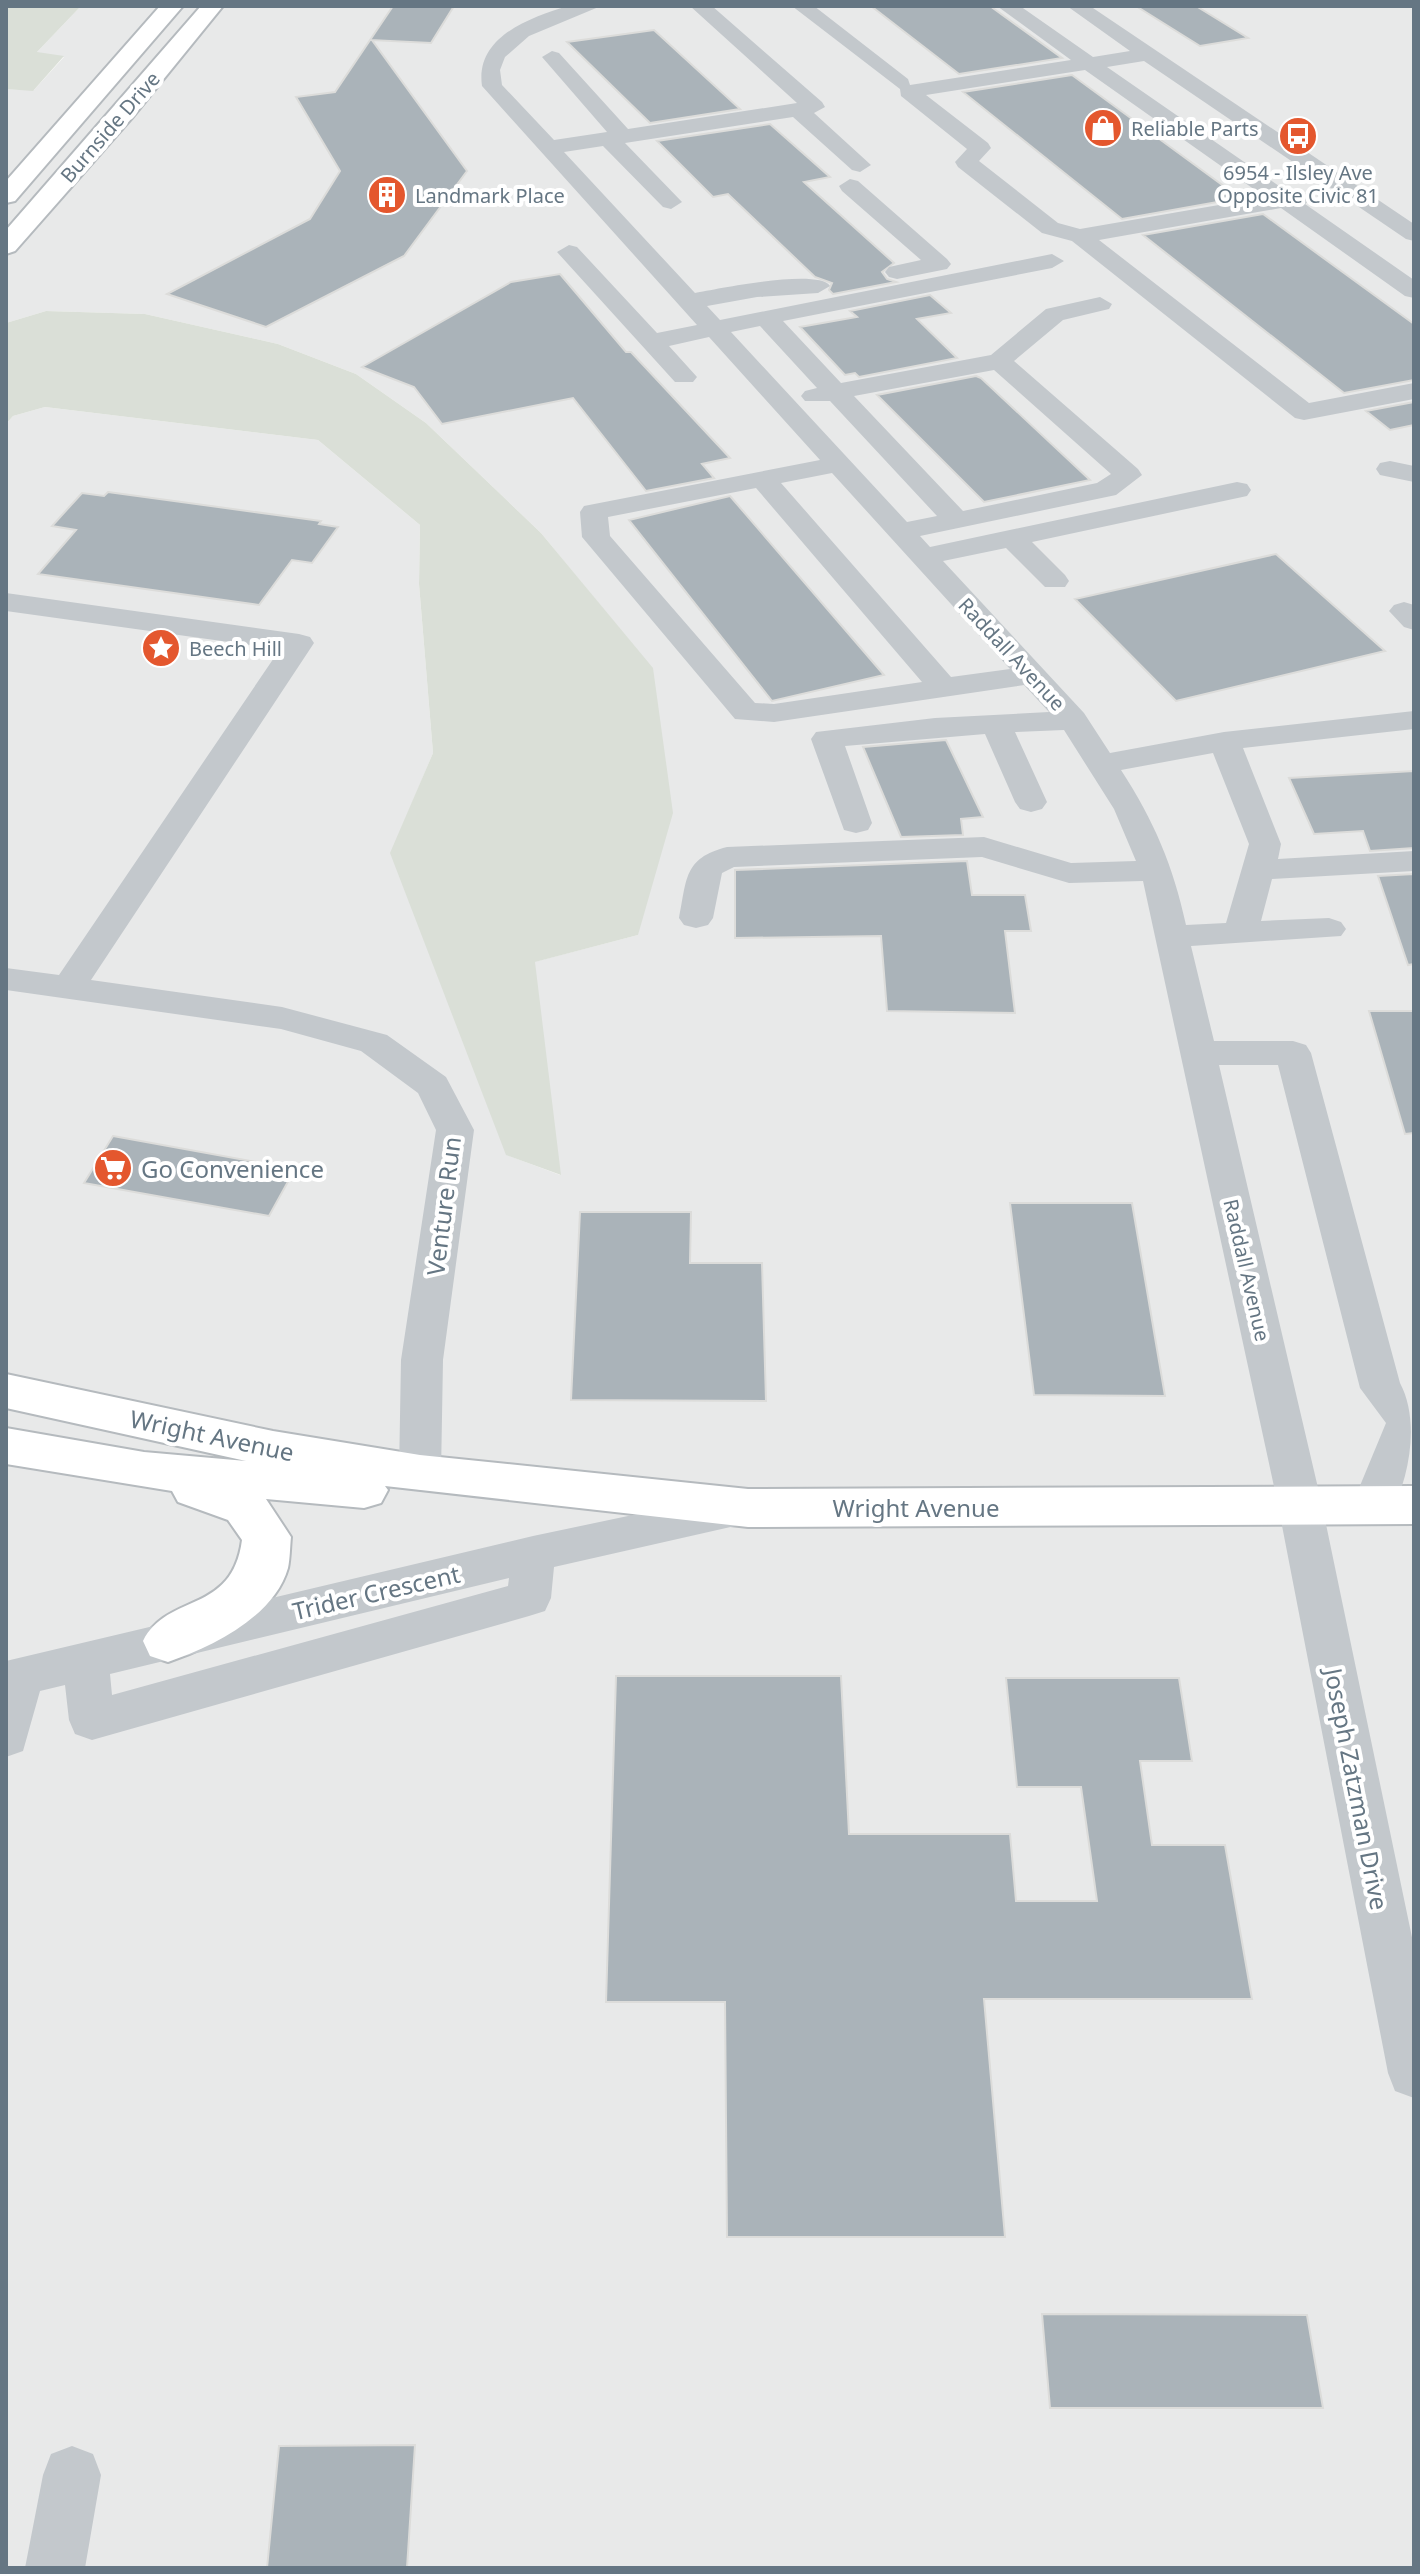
<svg xmlns="http://www.w3.org/2000/svg" width="1420" height="2574" viewBox="0 0 1420 2574" font-family="'Noto Sans',sans-serif">
<style>
.built{fill:#e8e9e9}
.green{fill:#dadfd7}
.building{fill:#aab3b9;stroke:#dcdcda;stroke-width:2}
.lines{fill:none;stroke-linecap:round;stroke-linejoin:round}
.major-casing{stroke:#b5babe;stroke-width:4}
.minor{fill:#c3c8cc;fill-rule:evenodd}
.major{fill:#fff;fill-rule:evenodd}
.labels{text-anchor:middle;dominant-baseline:central;stroke-width:8;stroke-linejoin:round;paint-order:stroke}
.far-street-label{font-size:20px;fill:#657683;stroke:#fff}
.far-poi-label{font-size:20px;fill:#657683;stroke:#fff;text-anchor:start}
.poi-label{font-size:24px;fill:#657683;stroke:#fff;text-anchor:start}
.street-label{font-size:24px;fill:#657683;stroke:#fff}
</style>
<rect width="100%" height="100%" fill="#fafaf8"/>
<path class="built" d="M81,6H1414V2568H6V424L13,416L45,407L318,440L420,525L419,584L433,753L391,853L507,1155L560,1175L534,962L638,935L652,668L541,533L426,423L356,374L278,344L145,314L46,311L6,323V89L34,90L64,57L36,53Z"/>
<path class="green" d="M6,6H81L37,52L64,56L33,91L6,89Z
M46,311L145,314L278,344L356,374L426,423L541,533L653,668L673,813L638,935L535,962L561,1175L506,1155L390,853L433,753L419,584L420,525L318,440L45,407L13,416L6,424V323Z"/>
<path class="building" d="M393,6H454L431,43L372,40L467,171L404,256L266,327L167,294L310,219L340,171L296,97L335,92Z
M871,6H990L1062,58L959,74Z
M1136,6H1196L1248,38L1200,46Z
M654,30L740,109L650,123L567,42Z
M1072,75L1240,198L1122,219L963,92Z
M770,124L830,177L804,182L894,263L882,272L887,279L896,282L833,294L829,290L832,283L815,277L728,194L713,197L657,141Z
M1263,214L1414,324V380L1344,393L1143,235Z
M560,274L626,352H631L730,458L702,464L714,478L646,491L573,398L442,424L414,387L362,367L511,282Z
M930,295L951,313L917,319L957,358L859,377L855,373L845,375L800,327L857,317L850,311Z
M976,376L981,378L1090,480L984,502L877,395Z
M1414,402V425L1390,430L1366,411Z
M108,492L321,521L319,524L338,527L312,563L292,560L259,605L38,574L76,530L52,526L82,493L104,496Z
M730,496L884,675L772,701L629,520Z
M1276,554L1385,651L1176,701L1075,599Z
M946,740L983,817L961,819L963,835L901,837L863,747Z
M1414,771V848L1370,851L1363,831L1314,834L1289,778Z
M967,861L972,895H1025L1031,931H1005L1015,1013L887,1011L881,936L735,938V870Z
M1414,874V964L1408,965L1378,876Z
M1369,1011H1414V1133L1405,1134Z
M113,1136L295,1169L269,1216L84,1183Z
M1010,1203H1132L1165,1396L1034,1395Z
M580,1212H691L690,1263H762L766,1401L571,1400Z
M616,1676H841L849,1834H1010L1016,1901H1097L1081,1787H1017L1006,1678H1179L1192,1761H1140L1152,1845H1225L1252,1999H984L1005,2237H727L725,2002H606Z
M1042,2314L1307,2315L1323,2408H1050Z
M415,2445L407,2568H267L279,2446Z"/>
<g class="lines">
<defs>
<path id="major" d="M160,6H183L15,201L6,203V181Z
M201,6H223L132,118L15,251L6,254V230Z
M6,1374L273,1431L420,1455L748,1489L1414,1486V1524L748,1527L385,1486L388,1490L381,1503L364,1508L266,1499L291,1537C290,1547 290,1559 288,1568C274,1617 212,1647 168,1662L150,1656L143,1641C168,1592 232,1615 242,1540L228,1520L178,1502L172,1491L6,1464V1428L144,1452L246,1461L6,1408Z"/>
</defs>
<use href="#major" class="major-casing"/>
<path class="minor" d="M568,6H601L529,36L505,57L500,70L502,85L554,140L607,132L542,57L552,51L559,53L628,129L797,103L690,6H712L822,102L825,107L814,113L871,165L860,172L852,170L793,117L625,143L682,202L671,209L663,207L603,146L564,152L695,293C718,289 818,268 830,286L818,293L757,297L707,306L720,320L1052,254L1064,261L1052,268L783,321L841,383L991,355L1046,309L1100,297L1112,304L1109,309L1063,320L1014,361L1138,469L1142,475L1116,495L920,536L930,547L1237,482L1247,484L1251,490L1247,496L1032,542L1065,575L1069,581L1065,587H1045L1006,548L943,561L1084,713L1110,753L1224,732L1414,711V729L1243,748L1281,844L1278,859L1414,851V871L1272,879L1261,921L1329,918L1341,922L1346,929L1341,936L1191,946L1214,1041H1293L1306,1045L1311,1053L1400,1383C1420,1420 1410,1478 1389,1517L1374,1522L1359,1517L1352,1505L1386,1423L1360,1388L1278,1065H1219L1322,1505L1414,1947V2098L1395,2091L1388,2073L1278,1505L1143,881L1069,883L982,857L734,867L722,873L713,918L708,925L696,928L684,925L679,918C687,880 683,858 727,847L984,837L1071,863L1136,861L1114,809L1064,730L1015,732L1047,802L1042,809L1031,812L1020,809L1015,802L985,734L845,746L872,823L868,830L856,833L844,830L811,739L816,732L935,718L1049,712L1024,685L774,722L735,719L582,537L580,512L584,506L820,460L709,337L669,346L697,377L693,382H675L557,252L569,245L577,247L657,333L697,325L482,86C475,37 529,18 568,6ZM760,326L817,388L805,391L801,396L805,401H830L937,516L907,522L731,332ZM994,370L1111,474L1097,483L963,511L854,396ZM832,473L1010,669L951,677L781,483ZM756,488L922,682L774,704L755,703L610,536L608,517ZM1213,753L1249,844L1226,923L1186,925C1173,865 1154,821 1121,770Z
M792,6H814L908,79L910,85L1071,60L997,6H1020L1093,57L1130,51L1067,6H1090L1414,224V241L1406,239L1144,61L1107,67L1289,193H1309L1312,198L1305,204L1414,280V298L1405,296L1281,208L1099,240L1309,403L1414,383V399L1304,420L1295,418L1072,241L1042,233L958,167L955,162L967,149L901,96L900,89ZM1085,70L1265,197L1080,229L1058,223L979,161L991,148L988,143L926,95Z
M850,179L858,181L947,259L951,264L947,269L897,279L889,277L885,272L889,267L921,260L842,191L839,186Z
M1390,461L1414,466V482L1380,475L1376,469L1380,463Z
M6,593L299,634L310,637L314,643L91,980L282,1007L387,1035L446,1077L474,1130L443,1360L441,1473L435,1485L420,1490L405,1485L399,1473L401,1360L436,1130L418,1093L361,1051L281,1029L6,990V968L59,975L280,649L6,611Z
M1404,602L1414,605V630L1404,627L1389,611L1394,605Z
M742,1492L757,1497L764,1509L757,1521L554,1567L551,1598L545,1611L529,1616L92,1740L75,1734L69,1720L65,1685L40,1691L23,1751L6,1757V1661L533,1536ZM509,1578L508,1586L112,1695L110,1674Z
M72,2446L93,2454L101,2475L85,2568H25L43,2475L51,2454Z"/>
<use href="#major" class="major"/>
</g>
<defs>
<symbol id="shop-disc" viewBox="-11 -11 22 22"><circle r="9.5" fill="#e4572e" stroke="#fff"/><path d="M-5-2.5h2.3a2.7 3.5 0 0 1 5.4 0H5L5.5 6h-11ZM-1.5-2.5h3a1.5 2.3 0 0 0-3 0Z" fill="#fff"/></symbol>
<symbol id="bus-disc" viewBox="-11 -11 22 22"><circle r="9.5" fill="#e4572e" stroke="#fff"/><path d="M-5-6H5V4H4V6H2V4H-2V6H-4V4H-5ZM-3.5-4V0h7V-4ZM-3.5 1.2v1.5H-2V1.2ZM2 1.2v1.5H3.5V1.2Z" fill="#fff"/></symbol>
<symbol id="building-disc" viewBox="-11 -11 22 22"><circle r="9.5" fill="#e4572e" stroke="#fff"/><path d="M-4-6H4V6H1V3H-1V6H-4ZM-2.5-4.3h1.7v1.8h-1.7ZM.8-4.3h1.7v1.8H.8ZM-2.5-1h1.7V.8h-1.7ZM.8-1h1.7V.8H.8Z" fill="#fff"/></symbol>
<symbol id="sight-disc" viewBox="-11 -11 22 22"><circle r="9.5" fill="#e4572e" stroke="#fff"/><path d="M0-6L1.8-2.2L6-1.7L2.9 1.2L3.7 5.4L0 3.3L-3.7 5.4L-2.9 1.2L-6-1.7L-1.8-2.2Z" fill="#fff"/></symbol>
<symbol id="supermarket-disc" viewBox="-11 -11 22 22"><circle r="9.5" fill="#e4572e" stroke="#fff"/><path d="M-6-5.5h2.5l.6 2H6L4.5 2H-2.5L-4.4-4H-6ZM-1.5 3.2a1.3 1.3 0 1 0 .1 0ZM3 3.2a1.3 1.3 0 1 0 .1 0Z" fill="#fff"/></symbol>
</defs>
<g fill-rule="evenodd">
<use href="#shop-disc" x="1081" y="106" width="44" height="44"/>
<use href="#bus-disc" x="1276" y="114" width="44" height="44"/>
<use href="#building-disc" x="365" y="173" width="44" height="44"/>
<use href="#sight-disc" x="139" y="626" width="44" height="44"/>
<use href="#supermarket-disc" x="91" y="1146" width="44" height="44"/>
</g>
<g class="labels">
<g class="far-street-label">
<text transform="translate(110 127) rotate(-49)">Burnside Drive</text>
<text transform="translate(1012 654) rotate(47)">Raddall Avenue</text>
<text transform="translate(1247 1270) rotate(77)">Raddall Avenue</text>
</g>
<g class="far-poi-label">
<text x="1131" y="128">Reliable Parts</text>
<text x="1298" y="172" text-anchor="middle">6954 - Ilsley Ave<tspan x="1298" dy="23">Opposite Civic 81</tspan></text>
<text x="415" y="195">Landmark Place</text>
<text x="189" y="648">Beech Hill</text>
</g>
<g class="poi-label">
<text x="141" y="1168">Go Convenience</text>
</g>
<g class="street-label">
<text transform="translate(443 1206) rotate(-83)">Venture Run</text>
<text transform="translate(212 1435) rotate(12)">Wright Avenue</text>
<text x="916" y="1507">Wright Avenue</text>
<text transform="translate(376 1592) rotate(-13)">Trider Crescent</text>
<text transform="translate(1357 1789) rotate(79)">Joseph Zatzman Drive</text>
</g>
</g>
<rect width="1420" height="2574" fill="none" stroke="#657683" stroke-width="16"/>
</svg>
